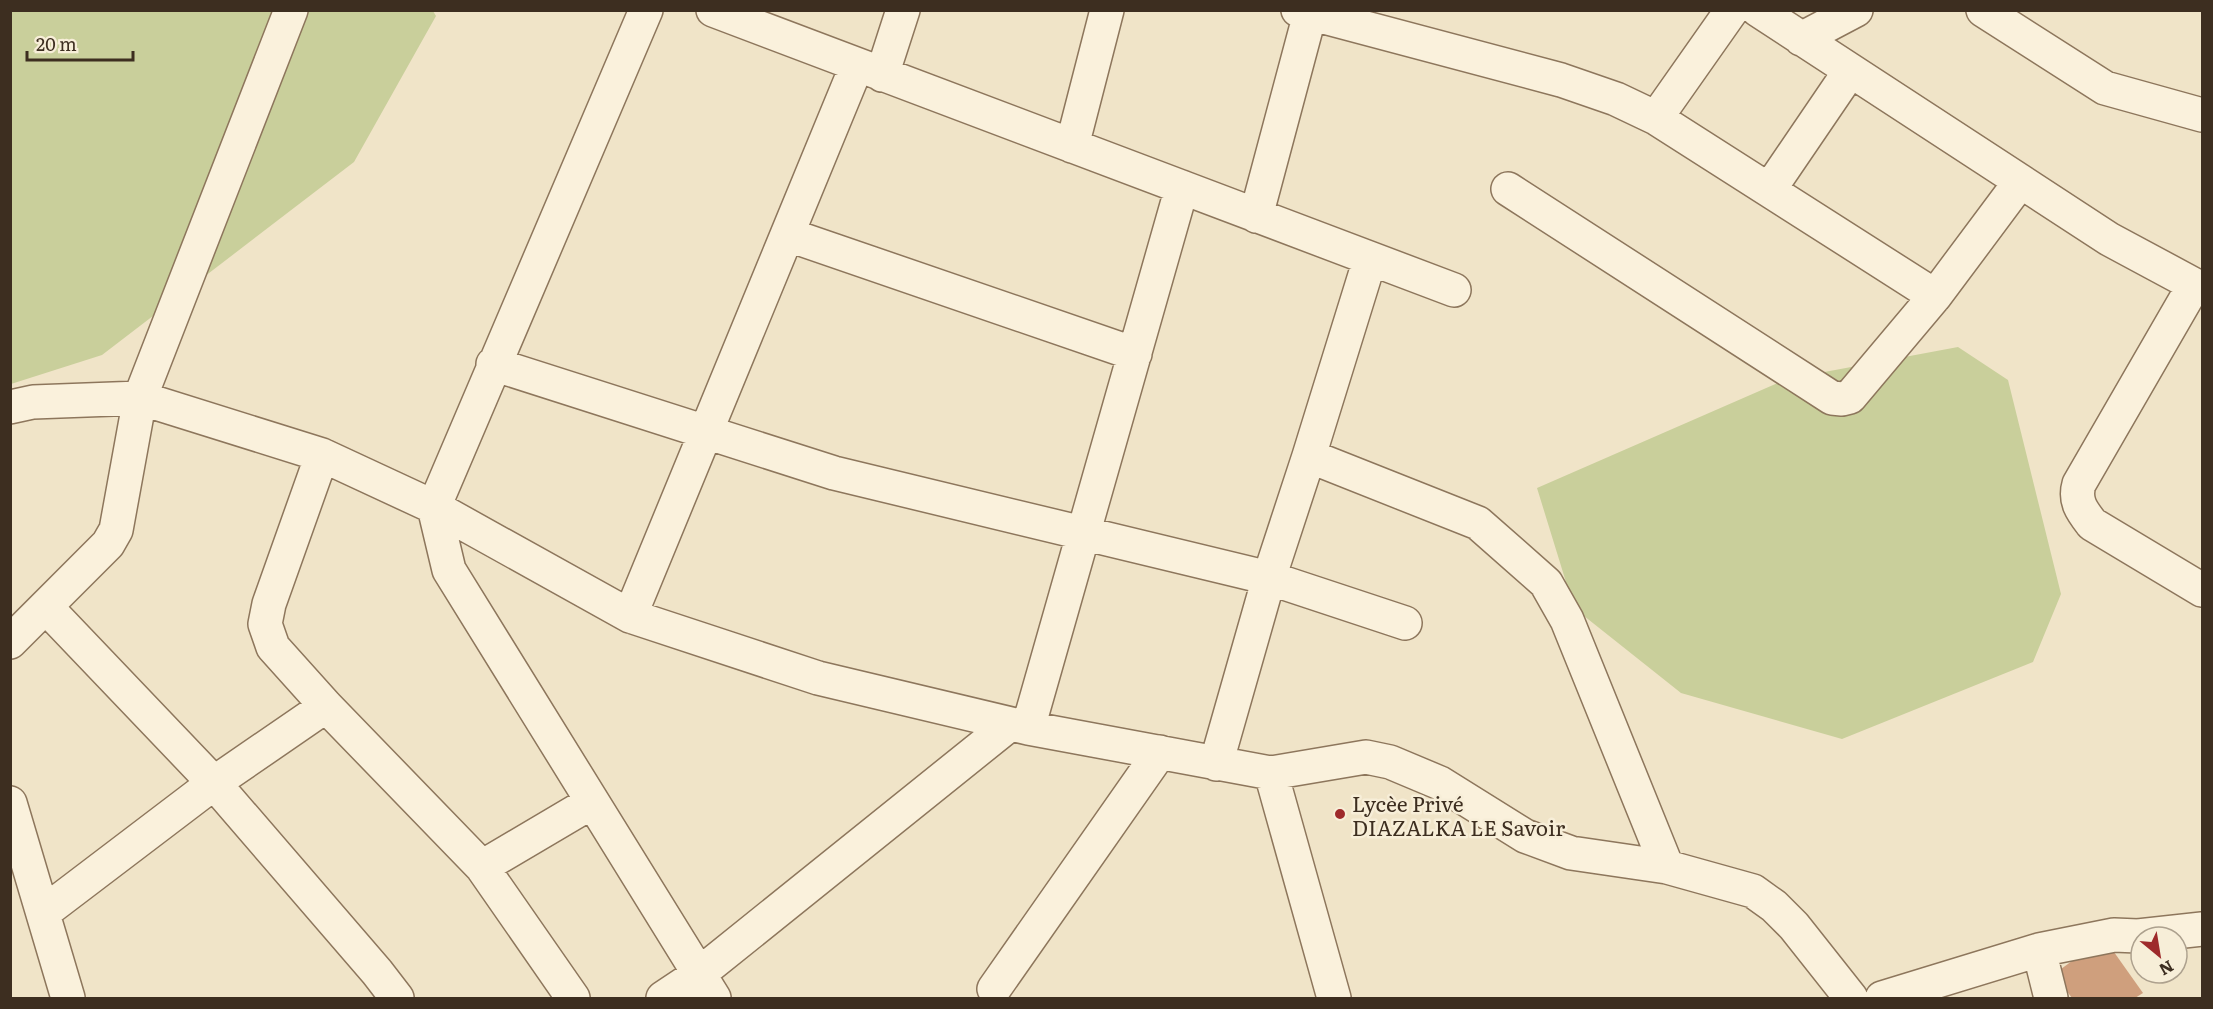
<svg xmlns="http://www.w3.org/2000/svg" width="2213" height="1009" viewBox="0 0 2213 1009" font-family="Literata,serif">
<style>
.green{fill:#c9cf9b}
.building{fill:#cf9f7d}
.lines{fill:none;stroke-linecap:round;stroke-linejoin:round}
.minor-casing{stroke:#8d765c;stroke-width:36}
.minor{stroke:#faf1dc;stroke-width:33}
.poi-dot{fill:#9e2a2b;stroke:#f7eed8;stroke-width:2}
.labels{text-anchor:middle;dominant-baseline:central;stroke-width:5;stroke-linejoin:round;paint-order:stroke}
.poi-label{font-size:21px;fill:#3d2e20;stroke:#f7eed8;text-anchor:start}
</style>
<rect width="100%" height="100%" fill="#f0e4c8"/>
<path class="green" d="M11,11H433L436,16L354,162L102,355L11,384Z
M1958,347L2008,380L2061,594L2033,662L1842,739L1681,693L1574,608L1537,488L1787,379Z"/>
<path class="building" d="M2104,938L2143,993L2135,998H2072L2054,974Z"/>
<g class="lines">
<defs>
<path id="minor" d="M646,10L434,507L449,570L714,998
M713,10L1454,290
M1298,10L1561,80L1616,99L1656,118L1935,296
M1758,10L2109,239L2202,289
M1983,10L2105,88L2202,115
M1801,39L1856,10
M882,75L903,10
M1656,118L1732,10
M1072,146L1107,10
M1508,189L1832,398L1842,399L1850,397L1935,296L2020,182
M1769,190L1850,71
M1256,216L1311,10
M789,235L1135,354
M2194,285L2079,484C2074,501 2082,511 2092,524L2202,590
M493,364L834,473L1269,578L1405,623
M10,407L33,402L140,398L322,455L434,507L630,616L818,678L1028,728L1271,773L1366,757L1390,762L1440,783L1525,836L1571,853L1667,867L1753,891L1774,906L1794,926L1851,998
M322,455L269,604L265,624L273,647L326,706L482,867L573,998
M1309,456L1478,523L1546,583L1567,620L1667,867
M46,607L214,783L377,972L397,998
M630,616L857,65
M10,642L108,544L116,530L140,398L291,10
M1028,728L1182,187
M1216,764L1269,578L1309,456L1370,259
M1271,773L1334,998
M10,803L68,998
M482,867L592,802
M43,913L214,783L326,706
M2039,950L2051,998
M994,989L1160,752
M663,998L699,974L1010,724
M1882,998L2039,950L2114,935L2138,936L2202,929"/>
</defs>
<use href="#minor" class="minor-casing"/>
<use href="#minor" class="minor"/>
</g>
<circle class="poi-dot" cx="1340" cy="814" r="6"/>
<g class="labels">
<g class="poi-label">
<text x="1352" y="802">Lycèe Privé<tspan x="1352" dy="24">DIAZALKA LE Savoir</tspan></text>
</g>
</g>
<rect width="2213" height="1009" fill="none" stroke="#3d2e20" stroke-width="24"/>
<g transform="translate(2159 955) rotate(150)"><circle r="28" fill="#f7eed8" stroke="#ada18e" stroke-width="1.5"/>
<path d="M0-4.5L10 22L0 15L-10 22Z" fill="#9e2a2b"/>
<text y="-9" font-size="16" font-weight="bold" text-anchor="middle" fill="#3d2e20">N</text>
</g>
<path d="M27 51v9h106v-9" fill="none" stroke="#3d2e20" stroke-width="3"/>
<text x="36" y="51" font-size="18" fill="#3d2e20" stroke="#f7eed8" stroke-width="4.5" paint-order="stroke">20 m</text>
</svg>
